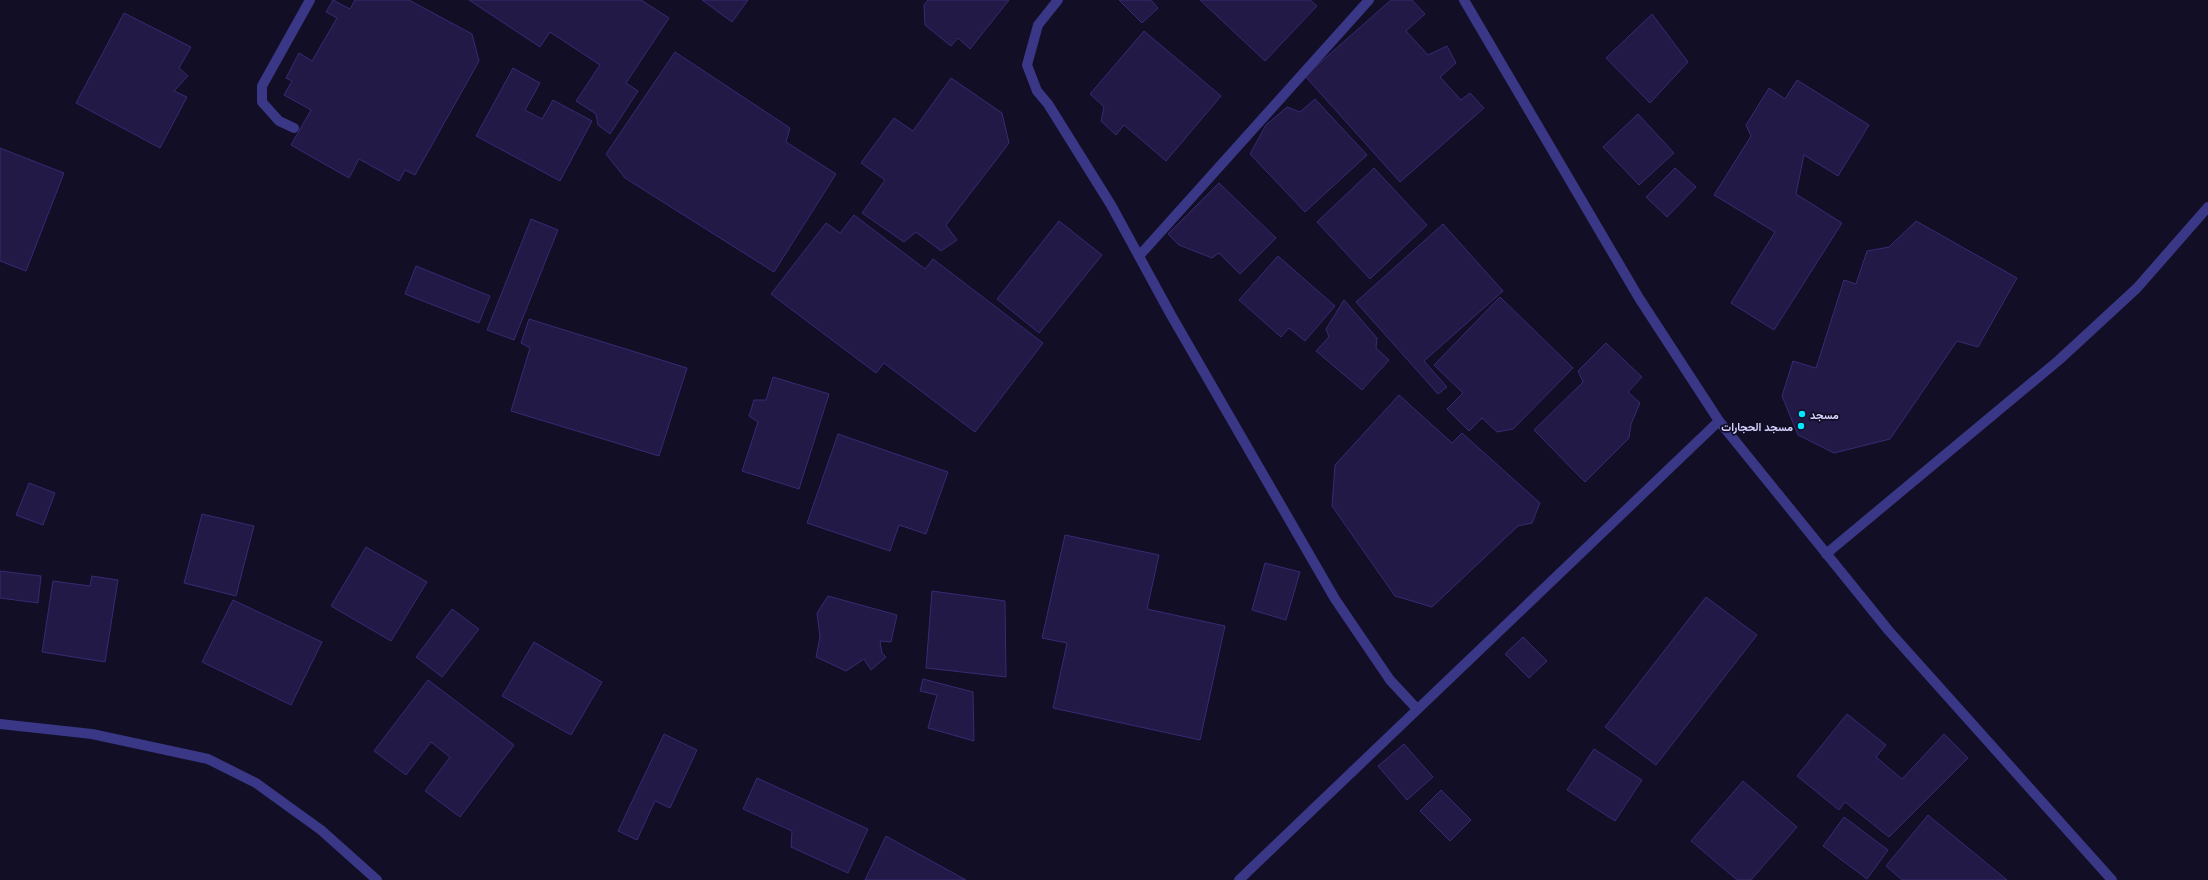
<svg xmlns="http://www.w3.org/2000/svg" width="2208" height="880" viewBox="0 0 2208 880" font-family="'Open Sans',Vazirmatn,sans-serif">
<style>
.building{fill:#221947;stroke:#382a74}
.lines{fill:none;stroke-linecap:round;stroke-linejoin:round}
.minor{stroke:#393786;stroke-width:10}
.poi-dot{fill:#00e8fd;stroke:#110e25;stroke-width:1.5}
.labels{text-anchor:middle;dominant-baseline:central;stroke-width:3.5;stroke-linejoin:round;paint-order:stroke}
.poi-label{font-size:11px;font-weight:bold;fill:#d6d2ff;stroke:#110e25;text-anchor:start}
</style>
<rect width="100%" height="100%" fill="#110e25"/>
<path class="building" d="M333,0L350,9L355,0H409L472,34L479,61L415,175L405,170L399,181L359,159L349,178L291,145L311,110L284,95L292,81L286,78L299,53L312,61L337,18L326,12Z
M469,0H641L669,18L626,83L638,91L610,134L598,125L596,114L576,101L600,65L550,32L540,47Z
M702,0H748L732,22Z
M928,0H1009L970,49L958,38L951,46L925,25L924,5Z
M1119,0H1151L1158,8L1142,23Z
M1200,0H1310L1317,6L1265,61Z
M1391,0H1412L1425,14L1406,31L1428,55L1447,46L1456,63L1440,77L1461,100L1470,93L1484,108L1400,182L1305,76Z
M124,13L191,47L179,68L188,76L174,91L187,97L160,148L76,103Z
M1652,14L1688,62L1650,103L1606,58Z
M1144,31L1221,96L1166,161L1124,125L1116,135L1101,121L1104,107L1090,94Z
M675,52L790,128L786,142L836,174L774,272L625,178L606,154Z
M513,68L540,83L525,110L542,119L553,100L592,121L560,181L476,136Z
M951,78L1002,113L1009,143L946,225L957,240L941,251L916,232L904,242L862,213L885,180L861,163L894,118L913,131Z
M1797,80L1869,125L1838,176L1804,155L1796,194L1842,223L1774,330L1731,303L1775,232L1714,195L1751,136L1746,125L1769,88L1785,99Z
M1315,99L1367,155L1305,212L1250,154L1266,125L1287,107L1300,112Z
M1638,114L1674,153L1639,185L1603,147Z
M0,148L64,173L26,271L0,261Z
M1374,168L1427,225L1370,279L1317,222Z
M1675,168L1696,187L1667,217L1646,197Z
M1219,183L1276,238L1240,274L1219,253L1212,258L1179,245L1168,234Z
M854,215L925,269L933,259L1043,343L975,432L884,363L876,373L771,294L826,223L840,233Z
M531,219L558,230L514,340L487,330Z
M1059,221L1102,255L1039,333L997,299Z
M1916,221L2017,278L1978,347L1957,341L1890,439L1834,453L1798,435L1782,396L1793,361L1816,368L1844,280L1856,284L1867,251L1889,247Z
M1443,224L1503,291L1424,361L1447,387L1438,394L1356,302Z
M1278,256L1335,306L1305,341L1289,328L1281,337L1239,300Z
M416,266L490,296L479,323L405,294Z
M1500,297L1573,368L1513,429L1497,432L1482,418L1469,431L1447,409L1463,393L1434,365Z
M1344,300L1377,338L1376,348L1389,360L1362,390L1316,351L1329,337L1326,329Z
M529,319L687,368L659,456L511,411L530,348L521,343Z
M1606,343L1642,377L1628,392L1640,403L1631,424L1629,438L1585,482L1534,430L1583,382L1578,371Z
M773,377L829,394L799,489L742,471L758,422L749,416L754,400H766Z
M1399,395L1452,443L1462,433L1540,503L1532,523L1518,526L1432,607L1395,596L1332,506L1335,465Z
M838,434L948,472L926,534L899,525L890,551L807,523Z
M29,483L55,493L43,525L16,515Z
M202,514L254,526L236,596L184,583Z
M1065,535L1159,555L1147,609L1225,626L1200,740L1053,708L1067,643L1042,638Z
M366,547L427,582L391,641L331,606Z
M1265,563L1300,572L1286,620L1252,610Z
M0,571L41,576L38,603L0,598Z
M92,576L118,580L105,662L42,652L53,581L90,586Z
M932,591L1005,601L1006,677L926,668Z
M828,596L897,615L891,642L880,641L882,653L886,657L871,670L864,659L846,671L816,657L820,637L817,613Z
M1706,597L1757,635L1656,765L1605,727Z
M233,600L322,642L291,705L202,662Z
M452,609L479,629L442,677L416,657Z
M1523,637L1547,661L1529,678L1505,654Z
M534,642L602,682L571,735L502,696Z
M923,679L973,692L974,741L928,728L937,695L920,691Z
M428,680L514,745L460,817L425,791L450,757L431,742L406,775L374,751Z
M1847,714L1886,745L1876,757L1902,779L1944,734L1968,758L1889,837L1845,802L1839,810L1797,776Z
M664,734L697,750L670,808L655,801L637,840L618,831Z
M1404,744L1433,777L1407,800L1378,766Z
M1594,749L1642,780L1615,821L1567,790Z
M757,778L868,829L848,873L791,847L792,831L743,809Z
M1743,781L1797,827L1751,880H1737L1691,841Z
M1441,790L1471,820L1450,841L1420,811Z
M1928,815L2007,880H1902L1886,866Z
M1844,817L1888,850L1867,879L1823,846Z
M886,836L966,880H865Z"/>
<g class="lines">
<path class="minor" d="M1058,0L1038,25L1027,65L1037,91L1048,104L1111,205L1171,315L1335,599L1390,680L1417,709
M1464,0L1639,298L1719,421L1889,631L2112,880
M294,128L279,121L262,102V86L310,0
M1139,256L1369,0
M1826,554L2059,360L2137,288L2208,207
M0,724L92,734L208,759L256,783L321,830L377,880
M1239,880L1719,421"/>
</g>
<g class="poi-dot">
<circle cx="1802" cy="414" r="4"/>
<circle cx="1801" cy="426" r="4"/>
</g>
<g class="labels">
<g class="poi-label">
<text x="1810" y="414">مسجد</text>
<text x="1793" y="426" text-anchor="end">مسجد الحجارات</text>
</g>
</g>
</svg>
